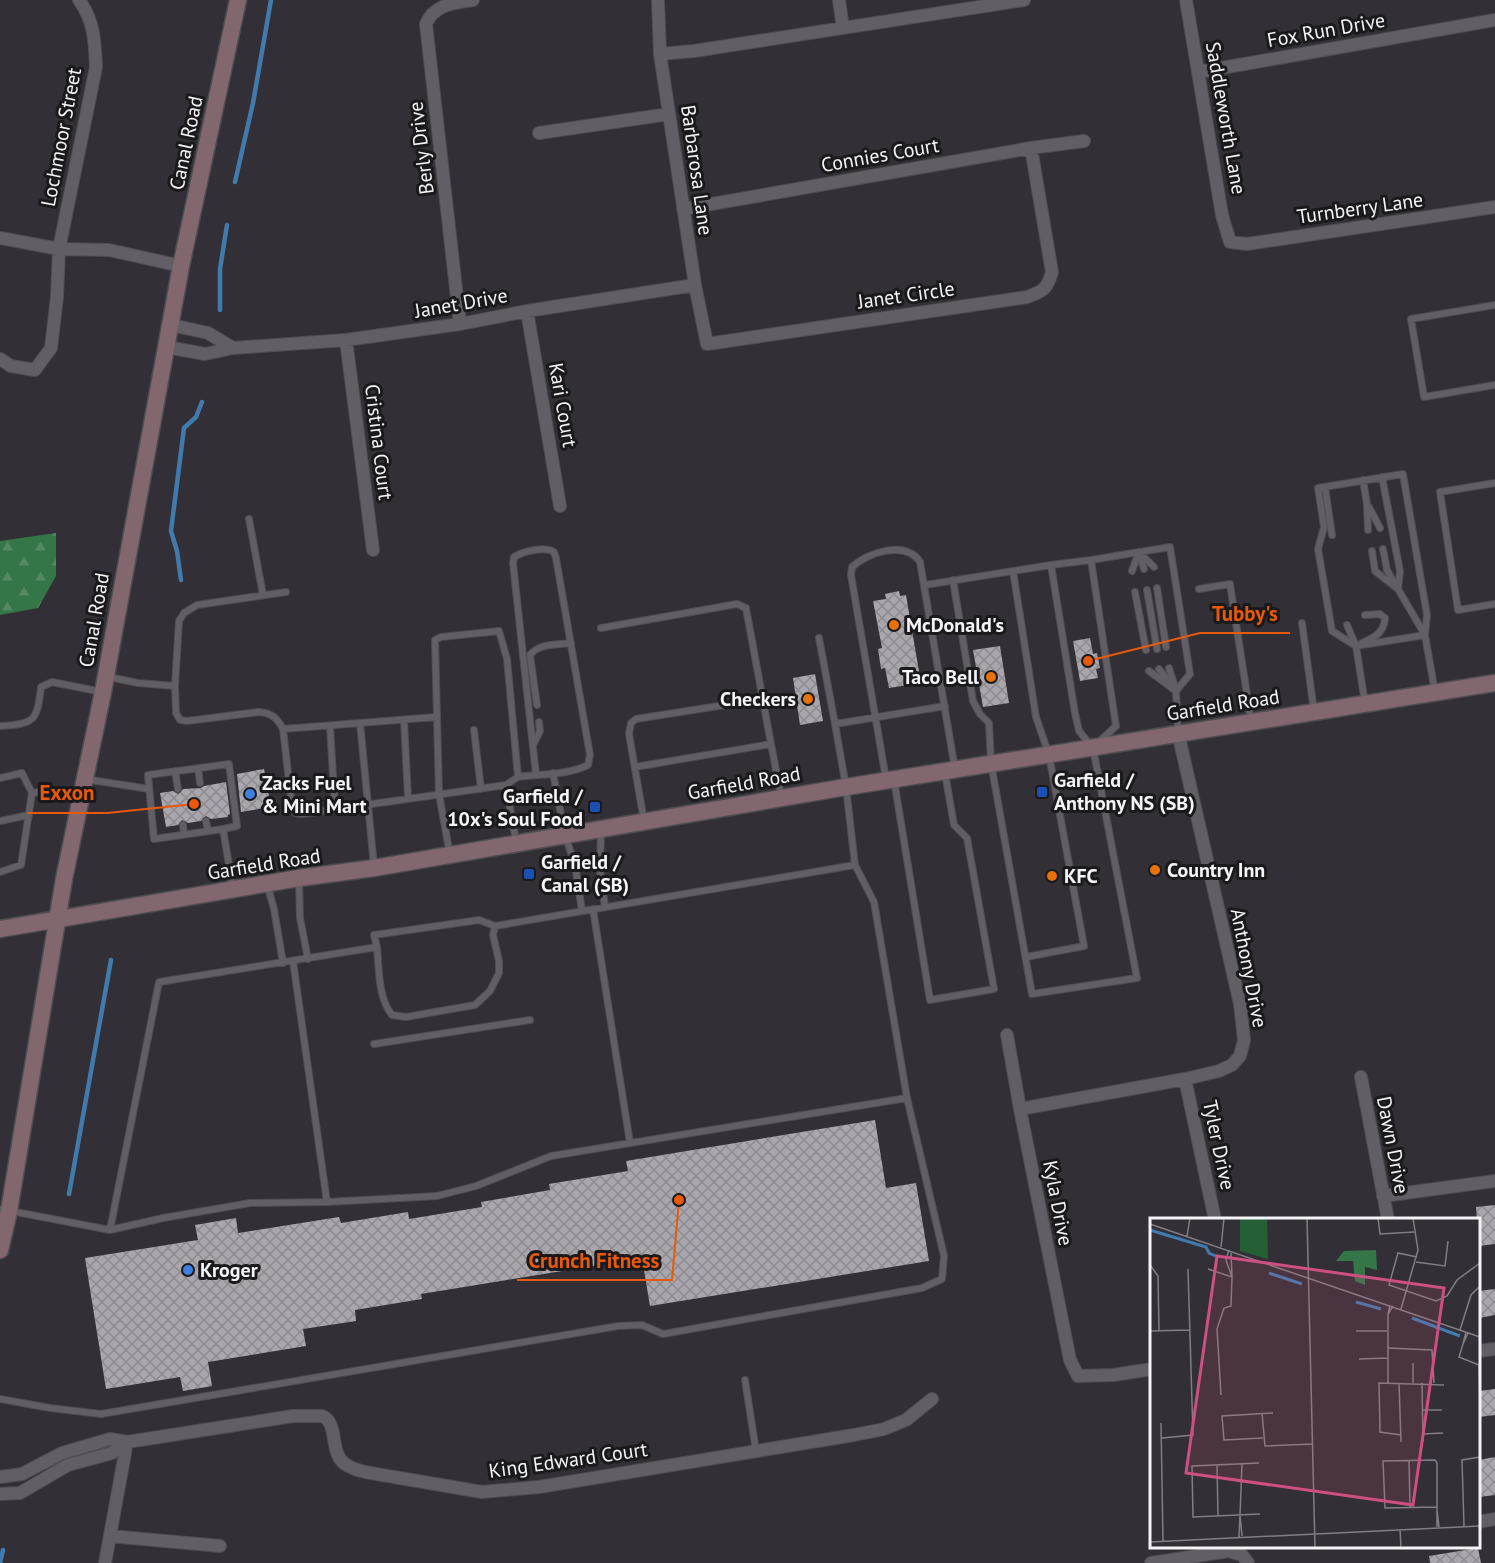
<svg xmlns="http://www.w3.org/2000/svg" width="1495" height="1563" viewBox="0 0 1495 1563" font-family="'PT Sans',sans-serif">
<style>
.forest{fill:url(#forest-firs)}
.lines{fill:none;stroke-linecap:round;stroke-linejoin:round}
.stream{stroke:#417bae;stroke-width:4.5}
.building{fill:url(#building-cross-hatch)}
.lane-casing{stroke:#4e4d51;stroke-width:8}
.street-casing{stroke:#4e4d51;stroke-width:14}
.secondary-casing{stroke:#4e4d51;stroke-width:19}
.lane{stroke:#615f65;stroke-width:6}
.street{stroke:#615f65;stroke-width:12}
.secondary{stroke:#83676e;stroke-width:16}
.food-dot{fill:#e8710a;stroke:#1a191b;stroke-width:2}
.transit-dot{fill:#1a4fb4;stroke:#1a191b;stroke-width:2}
.shop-dot{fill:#3f7fe0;stroke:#1a191b;stroke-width:2}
.labels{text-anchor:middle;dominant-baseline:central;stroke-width:6;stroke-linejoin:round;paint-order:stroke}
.street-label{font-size:20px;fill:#f4f3f7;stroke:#1a191b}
.poi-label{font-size:20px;font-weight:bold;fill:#f4f3f7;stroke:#1a191b;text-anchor:start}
.inset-river{fill:none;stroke:#417bae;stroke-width:3}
.inset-road{fill:none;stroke:#807e83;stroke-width:1.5}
.view{fill:#ce4f82;fill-opacity:0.15;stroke:#ce4f82;stroke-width:3}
.inset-edge{fill:none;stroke:#f4f3f7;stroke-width:3}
.leader{fill:none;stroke:#e8590c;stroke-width:2}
.callout-dot{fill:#e8590c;stroke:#1a191b;stroke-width:2}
.callout-label{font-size:21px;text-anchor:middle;font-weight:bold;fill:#e8590c;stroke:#1a191b;stroke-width:6;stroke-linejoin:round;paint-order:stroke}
</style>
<defs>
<pattern id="forest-firs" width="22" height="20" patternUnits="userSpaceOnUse" patternTransform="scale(1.5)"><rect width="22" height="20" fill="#357648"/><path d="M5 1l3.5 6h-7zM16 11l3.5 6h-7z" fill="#538a63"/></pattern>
<pattern id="building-cross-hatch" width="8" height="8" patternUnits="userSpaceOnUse" patternTransform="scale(1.5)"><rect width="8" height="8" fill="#a9a7ad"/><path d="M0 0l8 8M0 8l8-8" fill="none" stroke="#8c8b8f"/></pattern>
</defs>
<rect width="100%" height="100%" fill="#323036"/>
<path class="forest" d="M56,533V576L38,608L0,615V541Z"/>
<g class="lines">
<path class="stream" d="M235,182L253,103L271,0
M220,310V269L227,225
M181,580L177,551L171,531L184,428L196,417L202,402
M69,1194L111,960
M0,1563L3,1550"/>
</g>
<path class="building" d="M899,591L900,596L906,595L921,683L889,688L885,668L881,669L878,649L882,648L873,601L886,599L885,594Z
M1090,638L1093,654L1097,653L1100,668L1096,669L1098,678L1080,681L1073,641Z
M1000,646L1009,703L983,707L973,650Z
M815,674L823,721L800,725L793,678Z
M264,769L271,807L241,812L237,774Z
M226,782L230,814L228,815V817L211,819L206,816L201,821L188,823L182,820L178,825L166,827L160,793L173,791L178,794L183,789L201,788L204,786Z
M875,1120L886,1188L916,1183L929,1261L650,1306L642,1258L421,1294L422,1299L355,1310L356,1321L303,1329L306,1346L208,1362L212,1386L183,1391L180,1377L106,1389L85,1258L198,1240L195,1225L236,1218L238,1233L339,1217L341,1223L408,1212L409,1219L482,1207L481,1202L550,1190L549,1184L628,1171L626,1161Z
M1495,1205V1244L1479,1246L1476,1207Z
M1495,1289V1315L1479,1318V1291Z
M1495,1389V1415L1479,1417V1391Z
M1495,1457V1495L1479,1497V1460Z
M1478,1548L1481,1563H1430L1429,1556Z"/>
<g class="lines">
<defs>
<path id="lane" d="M1495,305L1411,319L1424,397L1495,385
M1363,480L1367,504L1368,530
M1495,483L1440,492L1458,610L1495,604
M1325,487L1332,535
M1369,507L1380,528
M249,519L263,595
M1383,549L1387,570L1396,586
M1372,551L1375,571L1398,589
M1139,552L1154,567
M1139,552L1144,569
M1091,560L1170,547L1190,674L1176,691L1178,732
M1013,571L1036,717L1049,755L1084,946L1026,957
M1132,571L1139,552
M953,580L973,701L980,714L989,723L991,763L1032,994L1137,978L1093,748L1079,731L1075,713L1051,565L1091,560L1116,726L1100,741
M925,585L1051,565
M1157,588L1166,647
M1199,589L1230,584L1251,721
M1147,590L1157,649
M1135,592L1146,650
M1302,623L1314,711
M1347,625L1356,646
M601,628L737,604L746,608L771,744
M819,638L835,724L945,706
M1362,643C1375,637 1384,633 1385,618L1380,614L1365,615
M1356,646L1425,635L1398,589L1400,571L1382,477
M1169,668L1175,687
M1159,669L1170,683
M1149,671L1176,691
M109,677L138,683L175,686L176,713L180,720L187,721L259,712C272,713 277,718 283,729L292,807L295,813L302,814L506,785L518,777L507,659L499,631L441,637L435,640L439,794L450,855
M175,686L179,621L184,613L197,605L286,592
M1365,703L1356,646L1332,631L1318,549L1324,527L1318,488L1403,474L1427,615L1425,635L1435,692
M537,705L530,655C539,643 556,645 571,643
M404,720L408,798
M360,723L374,866
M0,726C35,724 37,721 41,687L52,682L102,692
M330,726L335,809
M283,729L436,717
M474,730L481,789
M533,745L540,731L539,722
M635,767L771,744L781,796
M198,768L200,783
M175,771L178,789
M553,773L565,835L575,865L582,911
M518,777C540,774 569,775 588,765L590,755L556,558L554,552C545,546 524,551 514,557L513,563L536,775
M0,778L22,773L32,793
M85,779L149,789
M886,779L851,575L852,567C868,552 906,540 920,562L955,769
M894,780L930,1000L994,989L967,838L954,825L945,773
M506,785L516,841
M0,821L29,815
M206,821L208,831
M644,821L629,734L631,723L636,719L763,699
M183,825L184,834
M223,829L237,826L229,764L148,775L154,839L223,829L233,889
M601,830L600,870L605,907
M0,872L21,865L32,793L49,791L80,798
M299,880L300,918L308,959
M267,884L274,909L283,963
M593,909L630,1143
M377,947C379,968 378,998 392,1015L406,1017L475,1005L490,991L499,973V961L493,935L495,926
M293,961L327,1202
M374,1044L530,1020
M0,1209L110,1230L163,1218L250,1203L327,1202L437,1196L476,1186L551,1156L907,1098
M110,1230L159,982L377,947L374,935L479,920L495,926L855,865
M745,1380L756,1451
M0,1399L50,1408L101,1414L618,1326L642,1325L663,1334L922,1288L942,1279L944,1256L907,1098L874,902L855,865L846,787L835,724"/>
<path id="street" d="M658,0L660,54L695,285L707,344L1027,297C1044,291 1047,289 1052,272L1031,148
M839,0L843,28
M1186,0L1222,215L1230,242L1247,244L1495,207
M660,54L694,51L1024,0
M1199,72L1495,20
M539,133L669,114
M683,209L1031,148L1084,141
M0,238L59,249L109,250L181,266
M527,311L560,506
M460,324L426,24C434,4 455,3 473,0
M346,340L373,550
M167,347L205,354L233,348L208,333L171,325
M233,348L346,340L460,324L527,311L695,285
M0,359L11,366L35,370L51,348L57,297L59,249L96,67C95,42 94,20 79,0
M1007,1035L1020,1109L1070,1360L1078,1376L1113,1375L1152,1369
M1361,1077L1388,1220
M1185,1079L1215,1220
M1020,1109L1185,1079L1219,1071L1232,1065L1240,1056L1244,1040L1240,1004L1178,733
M1383,1196L1495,1181
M1478,1351L1495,1349
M0,1477L22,1474L62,1453L110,1439L127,1442L112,1453L68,1465L20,1493L0,1494
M1478,1522L1495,1519
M110,1536L220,1546
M105,1563L127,1442L293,1416H322C339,1422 329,1453 345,1464C358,1473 379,1474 394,1477C423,1482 452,1487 482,1492L539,1487L854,1435L884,1429L906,1420L932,1399
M1151,1563L1229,1551L1242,1555L1248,1563"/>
<path id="secondary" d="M0,929L299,878L374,868L846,787L1495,683
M0,1250L9,1211L64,879L103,692L181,266L238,0"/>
</defs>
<use href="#lane" class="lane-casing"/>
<use href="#street" class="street-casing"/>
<use href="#secondary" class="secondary-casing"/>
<use href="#lane" class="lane"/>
<use href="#street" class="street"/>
<use href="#secondary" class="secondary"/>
</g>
<g class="food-dot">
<circle cx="894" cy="625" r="6"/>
<circle cx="991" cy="677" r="6"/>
<circle cx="808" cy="699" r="6"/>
<circle cx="1155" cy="870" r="6"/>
<circle cx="1052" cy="876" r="6"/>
</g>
<g class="transit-dot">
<rect x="1036" y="786" width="12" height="12" rx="3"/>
<rect x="589" y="801" width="12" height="12" rx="3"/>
<rect x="523" y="868" width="12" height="12" rx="3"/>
</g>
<g class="shop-dot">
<circle cx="250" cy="794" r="6"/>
<circle cx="188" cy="1270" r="6"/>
</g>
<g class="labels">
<g class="street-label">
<text transform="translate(1326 30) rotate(-10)">Fox Run Drive</text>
<text transform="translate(1226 118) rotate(80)">Saddleworth Lane</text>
<text transform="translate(61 137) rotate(-79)">Lochmoor Street</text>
<text transform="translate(186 143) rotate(-78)">Canal Road</text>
<text transform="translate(421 148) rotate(-97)">Berly Drive</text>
<text transform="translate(880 155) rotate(-10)">Connies Court</text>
<text transform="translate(697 170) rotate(82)">Barbarosa Lane</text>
<text transform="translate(1360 208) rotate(-8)">Turnberry Lane</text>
<text transform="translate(906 295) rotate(-8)">Janet Circle</text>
<text transform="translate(461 303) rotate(-10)">Janet Drive</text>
<text transform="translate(563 405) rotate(80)">Kari Court</text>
<text transform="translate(379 442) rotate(83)">Cristina Court</text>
<text transform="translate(94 620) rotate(-80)">Canal Road</text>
<text transform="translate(1223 705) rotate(-9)">Garfield Road</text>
<text transform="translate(744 783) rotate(-10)">Garfield Road</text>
<text transform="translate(264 864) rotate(-9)">Garfield Road</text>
<text transform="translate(1249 968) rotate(79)">Anthony Drive</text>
<text transform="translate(1219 1145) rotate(78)">Tyler Drive</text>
<text transform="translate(1393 1145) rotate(79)">Dawn Drive</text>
<text transform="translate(1058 1203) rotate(79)">Kyla Drive</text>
<text transform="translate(568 1460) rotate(-8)">King Edward Court</text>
</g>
<g class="poi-label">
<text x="906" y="625">McDonald's</text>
<text x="979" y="677" text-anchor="end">Taco Bell</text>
<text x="796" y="699" text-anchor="end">Checkers</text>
<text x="1054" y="780">Garfield /<tspan x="1054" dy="23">Anthony NS (SB)</tspan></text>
<text x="262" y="783">Zacks Fuel<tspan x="262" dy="23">&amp; Mini Mart</tspan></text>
<text x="583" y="796" text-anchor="end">Garfield /<tspan x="583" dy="23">10x's Soul Food</tspan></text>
<text x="541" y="862">Garfield /<tspan x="541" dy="23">Canal (SB)</tspan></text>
<text x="1167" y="870">Country Inn</text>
<text x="1064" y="876">KFC</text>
<text x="200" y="1270">Kroger</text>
</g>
</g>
<g transform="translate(1150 1218)">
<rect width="330" height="330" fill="#323036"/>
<path d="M90,0H117L118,41L90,33Z" fill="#255f36"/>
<path d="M226,32L227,52L215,49V67L205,63L203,43H186L194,33Z" fill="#357648"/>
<path class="inset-river" d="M0,12L56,29L59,35L68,39M119,55L152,66M206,84L231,91M262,100L310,118"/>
<path class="inset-road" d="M157,0L165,330M228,0L230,16L264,14M0,6L330,119M37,18L40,0M71,29L74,0M79,32L76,42L82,59L81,33M267,39L248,35L239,67L286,83L297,78L307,62L330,45M266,44L295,48L298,23M0,47L8,58L9,113M58,51L82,59L81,88L74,90L67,111L71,177M240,87L238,96L243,88M251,91L268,32L263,0M310,112L321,77L330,68M0,113L40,112M206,113H237M316,114L313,126L318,115M313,126L309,139L329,147L330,186M237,130L282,132L284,165M209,141L238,140M263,145V165M238,165V96M249,165L251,224M272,165L273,224M272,192H292M112,195L115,228L163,226M11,205L13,323M273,216L293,215M251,217L230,214L229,165L294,167M12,220L43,217L38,51M113,220L74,222L72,198L123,195M259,242L260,290M109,245L42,248L43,299L110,296M67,247L68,298M287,292V245L285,242L233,243L235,290L287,289M90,297L92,246M314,308L312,242L330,239M287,309V292L289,309M250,311L251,330M89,319L90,297L92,318M0,324L330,308"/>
<path class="view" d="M67,38L294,70L263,287L36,255Z"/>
<rect width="330" height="330" class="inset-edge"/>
</g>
<path class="leader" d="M1088 661L1200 633H1290M194 804L107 813H27M679 1200L672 1280H517"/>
<g class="callout-dot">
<circle cx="1088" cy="661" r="6"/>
<circle cx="194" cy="804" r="6"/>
<circle cx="679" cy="1200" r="6"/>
</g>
<g class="callout-label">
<text x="1245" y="621">Tubby's</text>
<text x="67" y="800">Exxon</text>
<text x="594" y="1268">Crunch Fitness</text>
</g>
</svg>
